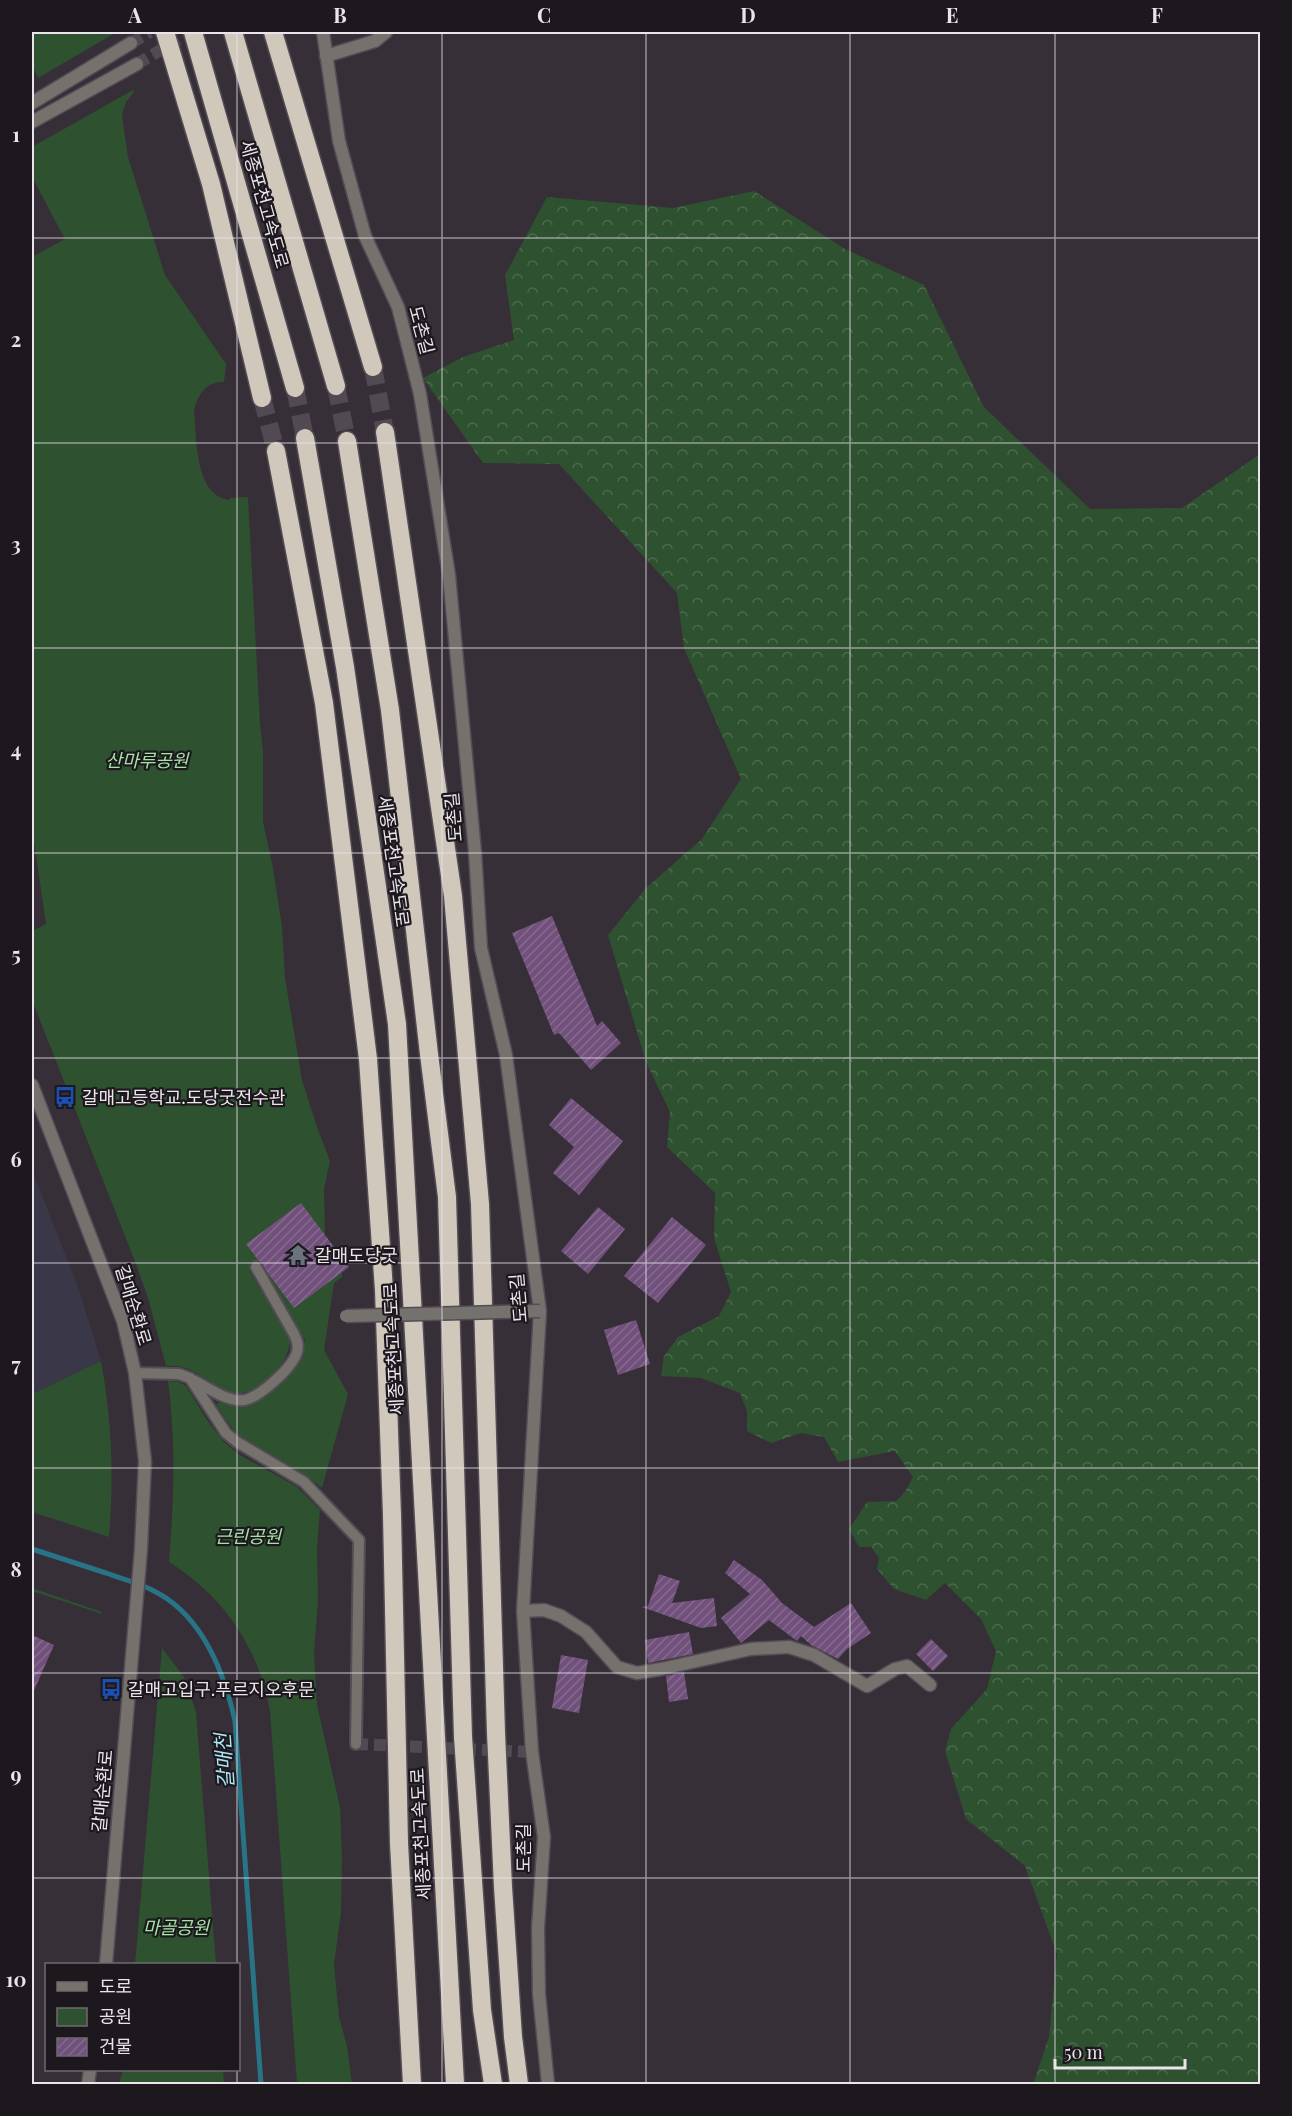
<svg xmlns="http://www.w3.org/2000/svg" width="1292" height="2116" viewBox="0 0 1292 2116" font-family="'Playfair Display','Noto Sans KR',serif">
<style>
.education{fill:#3a3748}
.forest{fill:url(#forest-crowns)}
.park{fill:#2e512f}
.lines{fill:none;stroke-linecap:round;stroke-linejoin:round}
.stream{stroke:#287385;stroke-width:5}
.building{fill:url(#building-hatch)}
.minor-tunnel{stroke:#514a53;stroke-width:12;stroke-dasharray:12 6;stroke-linecap:butt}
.tertiary-tunnel{stroke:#514a53;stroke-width:12;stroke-dasharray:12 6;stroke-linecap:butt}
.motorway-tunnel{stroke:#514a53;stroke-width:18;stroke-dasharray:18 9;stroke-linecap:butt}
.service-casing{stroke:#534c55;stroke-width:14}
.minor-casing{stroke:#534c55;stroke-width:15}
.tertiary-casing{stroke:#534c55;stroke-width:15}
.motorway-casing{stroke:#534c55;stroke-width:21}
.service{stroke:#75716c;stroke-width:10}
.minor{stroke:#75716c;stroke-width:12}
.tertiary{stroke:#75716c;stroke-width:12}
.motorway{stroke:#d1c8bc;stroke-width:18}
.minor-bridge-casing{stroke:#534c55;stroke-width:15;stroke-linecap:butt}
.minor-bridge{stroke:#75716c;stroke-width:12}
.grid{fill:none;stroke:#eae5eb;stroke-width:1.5;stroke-opacity:0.55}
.labels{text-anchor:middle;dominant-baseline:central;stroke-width:4.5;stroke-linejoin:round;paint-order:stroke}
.street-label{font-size:18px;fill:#eae5eb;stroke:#1c181d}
.park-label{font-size:18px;font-style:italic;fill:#a4e3a5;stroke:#1c181d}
.poi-label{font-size:18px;fill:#eae5eb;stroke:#1c181d;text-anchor:start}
.water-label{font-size:20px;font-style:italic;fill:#abe7f7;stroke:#1c181d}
.neatline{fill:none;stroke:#eae5eb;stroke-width:2}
.grid-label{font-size:20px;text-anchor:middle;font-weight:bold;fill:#eae5eb}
</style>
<defs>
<pattern id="forest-crowns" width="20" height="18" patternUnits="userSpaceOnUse" patternTransform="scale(1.5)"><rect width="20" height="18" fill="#2e512f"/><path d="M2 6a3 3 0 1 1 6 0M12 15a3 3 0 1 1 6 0" fill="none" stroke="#4c6a4d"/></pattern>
<pattern id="building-hatch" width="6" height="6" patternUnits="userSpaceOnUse" patternTransform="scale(1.5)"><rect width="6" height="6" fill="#71517c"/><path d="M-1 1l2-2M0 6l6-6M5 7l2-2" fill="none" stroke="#856a8f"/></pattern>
</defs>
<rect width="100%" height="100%" fill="#362f38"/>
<path class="education" d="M32,1170L78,1287L101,1361L32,1394Z"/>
<path class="forest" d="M754,191L845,249L924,285L984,407L1090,509L1182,508L1260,454V2084H1033L1049,2037L1057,1954L1025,1866L966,1819L945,1751L951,1729L987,1689L996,1651L981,1619L945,1583L926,1600L894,1589L877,1569L879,1558L871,1547H859L849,1529L867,1502L896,1501L905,1492L913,1477L895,1451L838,1462L824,1437L801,1433L771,1443L747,1431V1411L740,1393L701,1378L661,1376L664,1356L678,1337L719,1316L731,1292L714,1238L715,1193L667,1147L670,1112L646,1062L608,935L646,888L702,839L741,779L684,648L677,593L559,464L483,463L423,378L463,357L514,340L505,275L547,197L673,208Z"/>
<path class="park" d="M32,32H114L115,33L38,78L32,65Z
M133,90L134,92L126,102L122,115L128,157L165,275L226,364L224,382C207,381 197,395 194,411C197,438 194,496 230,500V498L248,497L260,724L263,752V822L273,868L282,927L285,978L302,1080L318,1130L330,1161L324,1189L325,1237L342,1260V1277L334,1283L324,1350L348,1394L322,1488C296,1465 260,1455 235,1431C227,1423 222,1413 216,1404C225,1399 237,1408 248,1404C270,1398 307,1364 305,1340L263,1269L264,1266L249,1270L290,1339C290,1354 282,1365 271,1375C224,1423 211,1361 166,1366L148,1298L136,1264L32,1000V931L46,924L32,828V257L65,239L32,177V147Z
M101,1361C112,1420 114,1477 109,1537L32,1512V1394Z
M168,1381L179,1382L186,1386L209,1423L224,1442L240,1455L297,1487L320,1510L317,1548L318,1600L314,1653L317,1705L340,1807L342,1859L341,1912L334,1964L339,2017L347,2046L352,2084H297L270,1711C258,1646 224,1597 169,1562C174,1498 176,1444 168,1381Z
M32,1588L102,1612V1614L32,1591Z
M162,1648L184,1677L196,1712L216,1964H135Z
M123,2070H223L224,2084H119Z"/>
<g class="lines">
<path class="stream" d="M32,1549C56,1557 81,1565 106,1573C122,1579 140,1583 154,1591C202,1615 224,1672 235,1721L261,2084"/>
</g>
<path class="building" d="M552,916L597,1026L602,1021L621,1043L591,1070L559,1033L554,1035L512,933Z
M571,1098L623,1141L579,1195L553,1173L574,1147L549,1125Z
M301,1203L349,1267L294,1308L246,1244Z
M598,1207L625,1229L588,1274L561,1251Z
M672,1217L706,1245L658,1303L624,1276Z
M636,1320L650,1364L618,1375L604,1330Z
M734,1560L762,1580L782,1603L814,1627L851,1603L871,1633L847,1649L838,1659L811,1645L801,1636L797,1641L769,1620L741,1643L721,1618L750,1594L725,1573Z
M659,1574L680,1581L672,1603L714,1598L717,1626L701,1628L642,1607L648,1606Z
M689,1632L693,1654L648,1663L645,1640Z
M32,1635L54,1645L32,1695Z
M931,1639L948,1656L933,1671L916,1654Z
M561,1655L588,1660L579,1713L552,1708Z
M684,1672L688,1699L669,1702L666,1676Z"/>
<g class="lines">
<path class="minor-tunnel" d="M356,1744L532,1752"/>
<path class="tertiary-tunnel" d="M131,43L150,32
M137,64L191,32"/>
<path class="motorway-tunnel" d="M373,367L385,432
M336,386L347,441
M295,388L305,438
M262,398L276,451"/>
<defs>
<path id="service" d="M135,1373L179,1374L190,1378L226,1433L237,1442L304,1482L359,1540L356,1744
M193,1380C207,1387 228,1403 245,1400C261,1396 293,1367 297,1352C299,1345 297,1340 294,1334L256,1267"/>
<path id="minor" d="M323,32L339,141L365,236L398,307L420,394L449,575L475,852L481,948L506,1055L540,1311L523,1611L532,1752L544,1837L538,1928L539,1994L548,2084
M326,56L375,41L386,32
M523,1611L544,1610L561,1616L586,1632L617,1667L637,1673L661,1669L751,1649L789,1647L814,1655L867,1686L895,1669L907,1666L930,1685"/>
<path id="tertiary" d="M32,103L131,43
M32,122L137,64
M32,1085L123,1321L135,1373L145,1461L141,1549L106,1964
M88,2084L90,2070"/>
<path id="motorway" d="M165,32L211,184L262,398
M193,32L295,388
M233,32L336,386
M273,32L373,367
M385,432L453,896L480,1204L496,1733L503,1887L513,2037L519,2084
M305,438L345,667L397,1024L455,2084
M347,441L390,710L429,1054L447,1197L463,1737L482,2010L493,2084
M276,451L324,703L368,1059L384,1290L392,1515L399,1843L412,2084"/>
</defs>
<use href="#service" class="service-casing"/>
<use href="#minor" class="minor-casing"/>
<use href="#tertiary" class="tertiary-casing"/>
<use href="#motorway" class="motorway-casing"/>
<use href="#service" class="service"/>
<use href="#minor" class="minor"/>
<use href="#tertiary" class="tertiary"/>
<use href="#motorway" class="motorway"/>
<defs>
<path id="minor-bridge" d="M346,1316L540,1311"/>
</defs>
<use href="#minor-bridge" class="minor-bridge-casing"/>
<use href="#minor-bridge" class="minor-bridge"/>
</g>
<path class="grid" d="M237,32V1964M442,32V2084M646,32V2084M850,32V2084M1055,32V2084M32,238H1260M32,443H1260M32,648H1260M32,853H1260M32,1058H1260M32,1263H1260M32,1468H1260M32,1673H1260M32,1878H1260M237,2070V2084"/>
<defs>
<symbol id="bus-bare" viewBox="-9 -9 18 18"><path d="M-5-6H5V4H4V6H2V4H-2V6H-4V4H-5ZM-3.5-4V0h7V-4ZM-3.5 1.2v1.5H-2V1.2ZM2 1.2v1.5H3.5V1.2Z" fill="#1a4fb4" stroke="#1c181d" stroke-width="2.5" paint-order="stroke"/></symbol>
<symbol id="temple-bare" viewBox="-9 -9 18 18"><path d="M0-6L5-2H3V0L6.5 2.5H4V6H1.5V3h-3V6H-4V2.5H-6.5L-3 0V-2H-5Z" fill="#6b7280" stroke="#1c181d" stroke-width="2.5" paint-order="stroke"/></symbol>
</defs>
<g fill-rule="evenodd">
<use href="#bus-bare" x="50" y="1082" width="30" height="30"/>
<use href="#temple-bare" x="283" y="1240" width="30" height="30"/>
<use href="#bus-bare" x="96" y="1674" width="30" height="30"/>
</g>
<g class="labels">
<g class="street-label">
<text transform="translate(265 204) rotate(74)">세종포천고속도로</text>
<text transform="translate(422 330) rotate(75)">도촌길</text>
<text transform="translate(453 817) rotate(-95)">도촌길</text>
<text transform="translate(394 861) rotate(82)">세종포천고속도로</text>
<text transform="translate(518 1298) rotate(-95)">도촌길</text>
<text transform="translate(134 1305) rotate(73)">갈매순환로</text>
<text transform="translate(393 1349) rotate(-93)">세종포천고속도로</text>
<text transform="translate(102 1791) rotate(-85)">갈매순환로</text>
<text transform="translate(420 1834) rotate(-93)">세종포천고속도로</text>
<text transform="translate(523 1848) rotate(-90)">도촌길</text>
</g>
<g class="park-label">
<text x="147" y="760">산마루공원</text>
<text x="248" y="1536">근린공원</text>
<text x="176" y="1927">마골공원</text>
</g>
<g class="poi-label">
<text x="82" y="1097">갈매고등학교.도당굿전수관</text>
<text x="315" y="1255">갈매도당굿</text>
<text x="128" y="1689">갈매고입구.푸르지오후문</text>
</g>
<g class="water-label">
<text transform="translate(223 1761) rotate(-94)">갈매천</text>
</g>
</g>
<rect width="1292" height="2116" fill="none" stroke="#1c181d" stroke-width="66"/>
<rect x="45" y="1963" width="195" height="108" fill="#1c181d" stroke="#6e6a6f" stroke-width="1.5"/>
<rect x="57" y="1982" width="30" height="9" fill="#75716c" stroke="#6e6a6f" stroke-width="1.5"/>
<text x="99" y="1993" font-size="18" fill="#eae5eb">도로</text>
<rect x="57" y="2008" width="30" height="18" fill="#2e512f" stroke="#6e6a6f" stroke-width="1.5"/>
<text x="99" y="2023" font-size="18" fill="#eae5eb">공원</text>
<rect x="57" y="2038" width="30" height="18" fill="url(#building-hatch)" stroke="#6e6a6f" stroke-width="1.5"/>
<text x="99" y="2053" font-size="18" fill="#eae5eb">건물</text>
<path d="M1055 2059v9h130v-9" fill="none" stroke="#eae5eb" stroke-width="3"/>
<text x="1064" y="2059" font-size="18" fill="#eae5eb" stroke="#1c181d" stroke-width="4.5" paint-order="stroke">50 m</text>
<rect x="33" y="33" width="1226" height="2050" class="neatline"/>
<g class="grid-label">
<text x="135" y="23">A</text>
<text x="340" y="23">B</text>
<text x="544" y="23">C</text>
<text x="748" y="23">D</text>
<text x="952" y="23">E</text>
<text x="1157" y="23">F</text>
<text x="16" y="142">1</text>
<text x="16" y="347">2</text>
<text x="16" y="552">3</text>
<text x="16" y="757">4</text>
<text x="16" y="962">5</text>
<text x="16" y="1167">6</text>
<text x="16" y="1372">7</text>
<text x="16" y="1577">8</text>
<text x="16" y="1782">9</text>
<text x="16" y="1987">10</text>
</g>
</svg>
